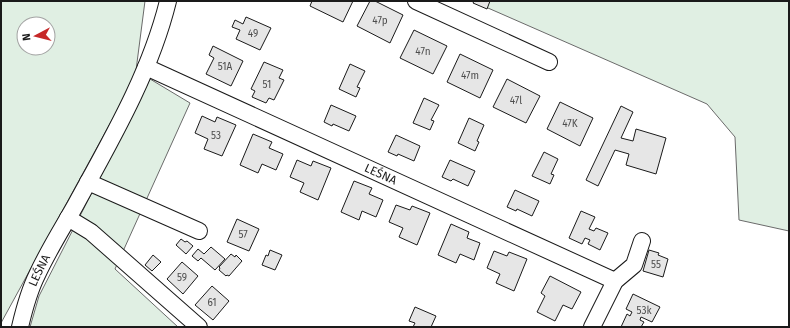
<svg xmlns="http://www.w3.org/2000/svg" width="790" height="328" viewBox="0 0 790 328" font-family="'Fira Sans',sans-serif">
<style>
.green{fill:#e0efe3;stroke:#6a6a6a;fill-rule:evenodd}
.building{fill:#e6e6e6;stroke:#1a1a1a}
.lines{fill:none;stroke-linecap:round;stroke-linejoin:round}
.minor-casing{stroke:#1a1a1a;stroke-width:18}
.minor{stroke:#fff;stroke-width:16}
.labels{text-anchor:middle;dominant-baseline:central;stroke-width:3;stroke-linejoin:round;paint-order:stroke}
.number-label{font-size:10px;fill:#4d4d4d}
.street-label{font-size:12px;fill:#1a1a1a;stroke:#fff}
</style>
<rect width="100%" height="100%" fill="#fff"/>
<path class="green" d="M1,1H145L135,78L1,323ZM24,24H48V48H24Z
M472,1H789V231L739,220L735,137L707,104Z
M150,79L190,103L115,269L178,327H30L39,296Z"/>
<path class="building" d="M312,1H353L343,22L310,6Z
M370,1H375L403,15L390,43L357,26Z
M474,1H490L487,9L473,3Z
M246,17L271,28L260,50L236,39L240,30L232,27L235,20L243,24Z
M414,30L447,46L433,74L400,58Z
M213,46L243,61L231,86L206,74L214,58L209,55Z
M460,54L493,70L480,98L447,82Z
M264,62L283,70L279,78L284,80L274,100L269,98L266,103L252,97L255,91L251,89Z
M350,64L365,71L357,87L360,88L356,97L339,89Z
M507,79L540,96L526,123L493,107Z
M424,98L439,105L431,120L434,121L430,130L413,123Z
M560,102L593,118L580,146L547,129Z
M331,105L356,116L349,131L333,124L332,126L324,122Z
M621,106L633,112L621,138L633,141L636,129L666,138L656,174L626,165L629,154L615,150L598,186L586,180Z
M202,116L215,122L217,117L236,125L222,156L204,149L208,139L195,133Z
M469,118L484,125L477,141L479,142L475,151L458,143Z
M253,134L272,142L269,148L283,154L276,170L262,164L258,173L240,165Z
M396,135L420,146L414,161L398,154L397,156L388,152Z
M544,152L558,159L551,174L554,175L550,184L532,176Z
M297,160L311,166L313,161L331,168L318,200L300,192L304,183L290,177Z
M450,160L475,171L468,186L453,179L451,181L442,177Z
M354,181L372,188L369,194L383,200L376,217L362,211L359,220L341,212Z
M515,190L539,201L532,216L517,209L516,211L507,207Z
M396,205L410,210L412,206L430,213L417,245L399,237L403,228L389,222Z
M581,211L595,217L589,229L594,231L596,228L608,233L600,250L588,244L590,240L585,238L582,244L569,238Z
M237,219L259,229L249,251L227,242Z
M451,224L469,232L467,238L480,243L474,260L460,254L456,263L438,255Z
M181,239L185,242L187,241L193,246L186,254L176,245Z
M211,247L225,259L215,270L201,258L198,261L192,256L198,249L204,254Z
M270,250L282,255L275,270L262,265L266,255L268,256Z
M649,250L659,253L658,255L668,259L663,277L643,271Z
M494,251L507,256L509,252L527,259L514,291L496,283L500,274L487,268Z
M231,254L235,257L236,255L242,261L229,276L227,275L226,276L219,270L220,268L219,267Z
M153,255L161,262L152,271L145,265Z
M182,262L198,276L183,294L167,279Z
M550,276L581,292L572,309L563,305L555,321L537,312L545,296L541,293Z
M212,286L229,301L213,320L195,305Z
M633,294L660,307L652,322L641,317L640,320L644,322L641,327H621L627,314L630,316L632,312L626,309Z
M415,307L436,316L431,327H413L415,323L409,321Z"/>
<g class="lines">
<defs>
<g id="minor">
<path d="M416,1L549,62"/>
<path id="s1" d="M146,67L615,281"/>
<path d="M88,182L199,231"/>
<path d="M68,218L91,232L199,327"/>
<path id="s2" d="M20,327C24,310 29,291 37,275C48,251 62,229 75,206C111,140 150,74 168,1"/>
<path d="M592,327L615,281L634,265L642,241"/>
</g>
</defs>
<use href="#minor" class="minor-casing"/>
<use href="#minor" class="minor"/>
</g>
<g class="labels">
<g class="number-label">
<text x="380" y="21">47p</text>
<text x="253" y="34">49</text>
<text x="423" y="52">47n</text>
<text x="225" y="67">51A</text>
<text x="470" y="76">47m</text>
<text x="267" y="85">51</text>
<text x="516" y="101">47l</text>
<text x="570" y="124">47K</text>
<text x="216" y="136">53</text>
<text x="243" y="235">57</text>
<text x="656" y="265">55</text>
<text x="182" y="278">59</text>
<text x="212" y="303">61</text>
<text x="644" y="311">53k</text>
</g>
<g class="street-label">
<text stroke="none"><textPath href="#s1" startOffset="258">LEŚNA</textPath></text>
<text stroke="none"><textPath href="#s2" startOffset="60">LEŚNA</textPath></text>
</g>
</g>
<rect width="790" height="328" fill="none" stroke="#1a1a1a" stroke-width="4"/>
<g transform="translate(36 36) rotate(263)"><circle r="19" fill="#ffffff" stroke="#a3a3a3"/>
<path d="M0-3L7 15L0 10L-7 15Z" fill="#c62828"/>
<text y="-6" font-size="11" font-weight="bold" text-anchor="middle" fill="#1a1a1a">N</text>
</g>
</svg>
